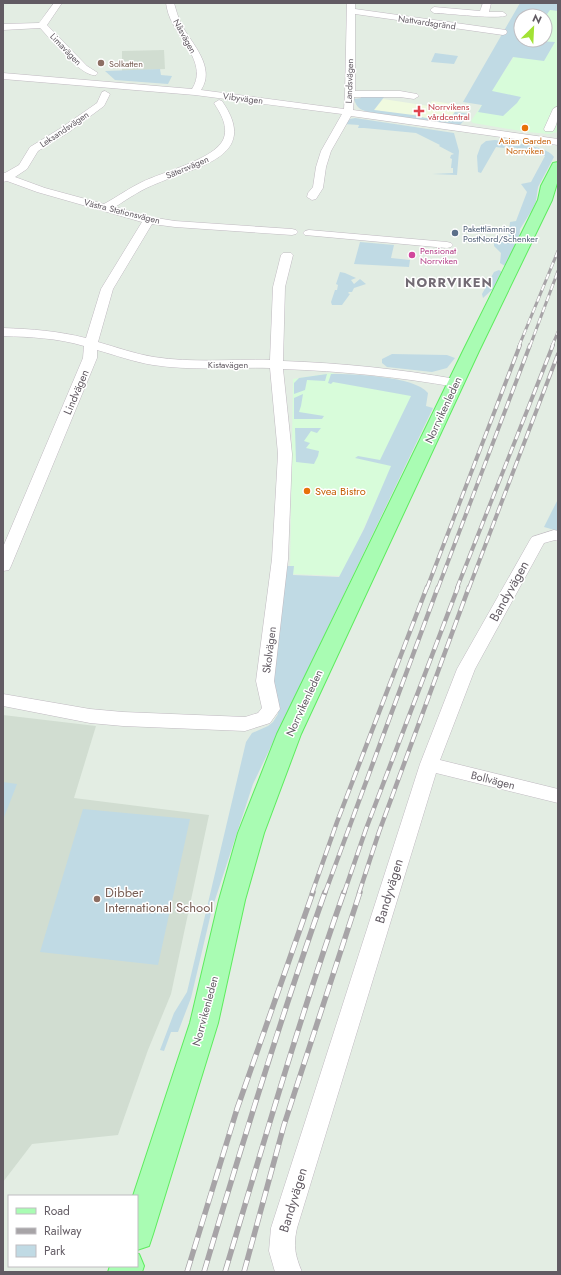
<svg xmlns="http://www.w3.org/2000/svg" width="561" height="1275" viewBox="0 0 561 1275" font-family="Jost,sans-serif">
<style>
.commercial{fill:#d8fcda}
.education{fill:#d1ddd1}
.medical{fill:#f0fadf}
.green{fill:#c0dae4}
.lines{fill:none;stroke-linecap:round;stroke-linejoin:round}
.minor-casing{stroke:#c0bac1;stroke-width:1}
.major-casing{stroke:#5dec5e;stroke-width:2}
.minor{fill:#fff;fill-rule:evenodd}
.major{fill:#a9fcb3;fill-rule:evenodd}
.rail-far3-casing{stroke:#a7a4a7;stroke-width:3}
.rail-far2-casing{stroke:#a7a4a7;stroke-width:4}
.rail-far1-casing{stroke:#a7a4a7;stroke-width:4.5}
.rail-casing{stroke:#a7a4a7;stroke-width:5.5}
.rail-far3{stroke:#fff;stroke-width:2;stroke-dasharray:6;stroke-linecap:butt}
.rail-far2{stroke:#fff;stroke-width:2.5;stroke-dasharray:8;stroke-linecap:butt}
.rail-far1{stroke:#fff;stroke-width:3;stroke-dasharray:10;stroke-linecap:butt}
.rail{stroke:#fff;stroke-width:4;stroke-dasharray:12;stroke-linecap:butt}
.education-dot{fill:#8d6e63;stroke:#fff;stroke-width:1.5}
.health-dot{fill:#e0444e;stroke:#fff;stroke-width:1.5}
.food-dot{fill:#e8710a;stroke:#fff;stroke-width:1.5}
.service-dot{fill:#5c6f8a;stroke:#fff;stroke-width:1.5}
.hotel-dot{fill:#d1479c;stroke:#fff;stroke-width:1.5}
.labels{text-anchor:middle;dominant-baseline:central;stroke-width:3;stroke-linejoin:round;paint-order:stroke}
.far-street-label{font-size:9px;fill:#625b63;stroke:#fff}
.far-education-label{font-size:9px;fill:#785e54;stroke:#fff;text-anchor:start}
.far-health-label{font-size:9px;fill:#be3a42;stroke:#fff;text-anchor:start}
.far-food-label{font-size:9px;fill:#c56008;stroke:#fff}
.far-service-label{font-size:9px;fill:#4e5e75;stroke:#fff;text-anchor:start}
.far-hotel-label{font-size:9px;fill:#b23c85;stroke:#fff;text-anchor:start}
.street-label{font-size:11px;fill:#625b63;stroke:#fff}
.food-label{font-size:11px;fill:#c56008;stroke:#fff;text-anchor:start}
.far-district-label{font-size:13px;font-weight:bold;letter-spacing:1px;fill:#736c75;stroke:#fff}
.near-street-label{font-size:13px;fill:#625b63;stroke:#fff}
.near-education-label{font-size:13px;fill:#785e54;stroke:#fff;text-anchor:start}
</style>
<rect width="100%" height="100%" fill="#e3ede3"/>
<path class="commercial" d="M558,3V132L549,134L527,132L473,123L471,121L525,40H545V16H541Z
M331,373L426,392L342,576L290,574L293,379Z"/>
<path class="education" d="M164,50L165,69L122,71V51Z
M3,715L96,726L74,798L209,815L171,994L148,1050L118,1135L32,1144L3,1182Z"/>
<path class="medical" d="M383,99L429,106L432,101L459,105L448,122L374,110Z"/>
<path class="green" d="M520,3H558V11L550,10L545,17L521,16V40L555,42L544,61L513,57L492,91L521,97L517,103L503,116L478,112L482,105L463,102Z
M435,53L458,56L454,64L431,62Z
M160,69L161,75L172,76L168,84L115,80L105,71Z
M361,96L384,97L374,110L421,116V117L448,122L455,112L470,114L460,125L368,112C359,109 357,108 354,99L361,98Z
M355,118L454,133L459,151L457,175L432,174L453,173V168H451L452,159L450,158L451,155L454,154L439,146L440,145L416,133L364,128H358L359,125L344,124L350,119Z
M495,140C509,143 546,145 554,157L538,187L536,201L532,210L520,229L519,240L505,266L500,263L501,253L494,246V240L508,241L510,222L516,221L527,192L521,184L531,182L545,156L534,154L536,151L505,146L504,148L496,147L481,173L478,172L477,156L481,145L486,141Z
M360,242L394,245L391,258L410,260L409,267L354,264Z
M499,270L502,272L495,287L483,298L482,294L494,272Z
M340,272L345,273L356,278L351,280L354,284L360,279L366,284L354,288L352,292H349L348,293L350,294L342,305H332L331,302L335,290H337L338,285L336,284Z
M392,354L447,355L455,358L447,368L432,372L387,367L382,363V359Z
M327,374L325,381L307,380L305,390L294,394V383L299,378Z
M331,374C352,374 415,376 428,393L426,406L433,408L253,784L212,909L191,998L178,1032H171L164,1051L160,1050L174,1013L187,992L246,742L252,733L268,726L273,722L278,714V706L273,682L287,566H294L293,575L339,577L364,529L391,466L355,458L358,456L380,460L411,396L333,382L331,384L328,383Z
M303,394L301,406L299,412L324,416L322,419H294V398Z
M295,428H321L317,433L311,431L304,441L310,443L306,448L319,451L318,456L314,464L296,462Z
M558,499V531L544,527Z
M3,782L17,784L3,820Z
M83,809L190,819L158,965L40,952Z"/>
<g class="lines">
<defs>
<path id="minor" d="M54,3H62L47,25L87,66L98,73L96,75C82,78 50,38 40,28L3,30V24L39,23Z
M166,3H174C176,10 178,17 181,24C192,44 216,67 201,90L344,109L345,94L347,3H355V9L506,30L507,32L506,34L503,35L355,14V91H400L417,94L419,96L414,99L400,97H354L353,110L558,139V145L351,116L331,151L326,167L323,188L316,199L312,200L307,197L308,193L313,187L316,167L321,151L342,114L195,95L3,79V73L192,89C207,66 183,43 173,24C169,17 167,10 166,3Z
M483,3H491L489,12H503L507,15C501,20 446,13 434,13L430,10L434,7L480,11Z
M105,91L110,94L104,106L69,132L38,151L27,169L15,177L45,188L104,204C117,197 129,188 142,182C162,172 213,160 223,140C229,127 221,114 214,103L219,100L222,101C261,157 197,166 158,183C142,189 129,198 115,207L150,217L175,221L292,229L296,230L298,232L296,234L292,235L175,227L152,224L113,289L98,342C116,347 135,354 154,357C192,363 231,359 270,360L273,287L281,255L283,253H291L293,255L285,287L283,361C341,363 399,369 456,379L461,380L463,383L461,386L456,387C399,377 341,371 283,369L292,454L288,559L274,681L280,709L270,723L245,731L123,726L90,723L3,706V694L90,709L123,712L245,717L258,713L262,708L256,681L272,559L278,454L270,368C231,367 192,371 153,365C134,362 115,355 97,350V358L11,566L9,570L3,571V547L83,358L84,346C57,338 31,337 3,336V328C32,329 58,331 86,338L101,289L142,222L37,192L7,181L3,182V173H5L19,165L30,147L61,128L97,103L102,92Z
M558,106C558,116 558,123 553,131H545L544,129L553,109Z
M309,230L447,242L451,243L453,245L451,247L447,248L305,235L303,233L305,231Z
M554,530L558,531V541L555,540L544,543L475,669L440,760L558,789V803L436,773L297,1228C293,1246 295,1255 302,1272H275L269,1251L271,1228L420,764L457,669L530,540L532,537Z"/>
<path id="major" d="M558,162V180L552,200L479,351L301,734L264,833L245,900L218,1023L153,1234L149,1246L137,1250V1196H133L190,1023L219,900L238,833L277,734L463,351L538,200L541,186L553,163Z
M137,1254H139L144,1266L142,1272H108L110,1266H137Z"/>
</defs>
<use href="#minor" class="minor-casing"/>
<use href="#major" class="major-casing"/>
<use href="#minor" class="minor"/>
<use href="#major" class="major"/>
<defs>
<path id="rail-far3" d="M519,346L558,251
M530,346L558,271
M552,346L558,332"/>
<path id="rail-far2" d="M427,588L520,345
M438,588L530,345
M457,588L553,345
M469,588L558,354"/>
<path id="rail-far1" d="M312,893L337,822L427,587
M325,893L438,587
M344,893L366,829L458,587
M359,893L379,832L469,587"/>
<path id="rail" d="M187,1272L237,1109L313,892
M204,1272C242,1144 281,1017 325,892
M225,1272C263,1145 300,1017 344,892
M244,1272L284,1125L360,892"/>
</defs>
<use href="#rail-far3" class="rail-far3-casing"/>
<use href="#rail-far2" class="rail-far2-casing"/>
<use href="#rail-far1" class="rail-far1-casing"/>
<use href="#rail" class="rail-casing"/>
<use href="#rail-far3" class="rail-far3"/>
<use href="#rail-far2" class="rail-far2"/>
<use href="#rail-far1" class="rail-far1"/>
<use href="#rail" class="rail"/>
</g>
<g class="education-dot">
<circle cx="101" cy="63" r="4"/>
<circle cx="97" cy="899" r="4"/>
</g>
<path class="health-dot" d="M417 105h4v4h4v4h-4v4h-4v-4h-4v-4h4z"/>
<g class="food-dot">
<circle cx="525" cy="128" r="4"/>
<circle cx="307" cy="491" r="4"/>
</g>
<circle class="service-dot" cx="455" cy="233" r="4"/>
<circle class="hotel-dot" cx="412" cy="255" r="4"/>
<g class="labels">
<g class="far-street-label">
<text transform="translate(427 22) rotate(8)">Nattvardsgränd</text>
<text transform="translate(185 36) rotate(61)">Nåsvägen</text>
<text transform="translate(66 49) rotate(46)">Limavägen</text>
<text transform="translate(349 81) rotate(-88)">Landsvägen</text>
<text transform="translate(243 98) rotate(7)">Vibyvägen</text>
<text transform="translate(64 129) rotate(-34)">Leksandsvägen</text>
<text transform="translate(187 167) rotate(-23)">Sätersvägen</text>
<text transform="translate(122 211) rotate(14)">Västra Stationsvägen</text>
<text x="228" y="364">Kistavägen</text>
</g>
<g class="far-education-label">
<text x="109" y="63">Solkatten</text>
</g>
<g class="far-health-label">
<text x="428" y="106">Norrvikens<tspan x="428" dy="10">vårdcentral</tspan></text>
</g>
<g class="far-food-label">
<text x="525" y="140">Asian Garden<tspan x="525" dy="10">Norrviken</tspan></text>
</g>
<g class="far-service-label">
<text x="463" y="228">Pakettlämning<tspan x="463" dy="10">PostNord/Schenker</tspan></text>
</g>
<g class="far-hotel-label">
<text x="420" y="250">Pensionat<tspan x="420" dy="10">Norrviken</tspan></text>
</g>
<g class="street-label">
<text transform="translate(76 392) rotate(-67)">Lindvägen</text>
<text transform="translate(443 410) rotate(-65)">Norrvikenleden</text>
<text transform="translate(269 650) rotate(-83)">Skolvägen</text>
<text transform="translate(304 703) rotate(-65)">Norrvikenleden</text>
<text transform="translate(493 780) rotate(14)">Bollvägen</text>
<text transform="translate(205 1011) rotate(-75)">Norrvikenleden</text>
</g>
<g class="food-label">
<text x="315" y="491">Svea Bistro</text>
</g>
<g class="far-district-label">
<text x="449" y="282">NORRVIKEN</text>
</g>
<g class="near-street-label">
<text transform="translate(509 591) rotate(-61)">Bandyvägen</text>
<text transform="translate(389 891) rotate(-73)">Bandyvägen</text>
<text transform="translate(293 1200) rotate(-73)">Bandyvägen</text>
</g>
<g class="near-education-label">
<text x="105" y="892">Dibber<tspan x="105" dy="15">International School</tspan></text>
</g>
</g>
<rect width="561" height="1275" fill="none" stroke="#625b63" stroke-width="8"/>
<rect x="8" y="1195" width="130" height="72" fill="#ffffff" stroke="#c0bdc1"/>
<rect x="16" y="1208" width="20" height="6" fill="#a9fcb3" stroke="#c0bdc1"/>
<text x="44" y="1215" font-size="12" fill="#625b63">Road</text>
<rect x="16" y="1228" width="20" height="6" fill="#a7a4a7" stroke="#c0bdc1"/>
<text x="44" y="1235" font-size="12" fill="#625b63">Railway</text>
<rect x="16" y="1245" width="20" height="12" fill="#c0dae4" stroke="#c0bdc1"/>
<text x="44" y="1255" font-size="12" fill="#625b63">Park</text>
<g transform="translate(533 28) rotate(24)"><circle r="19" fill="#ffffff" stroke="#c0bdc1"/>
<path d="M0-3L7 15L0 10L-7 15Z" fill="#a2e234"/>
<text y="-6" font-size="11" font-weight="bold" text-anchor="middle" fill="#625b63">N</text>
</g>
</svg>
